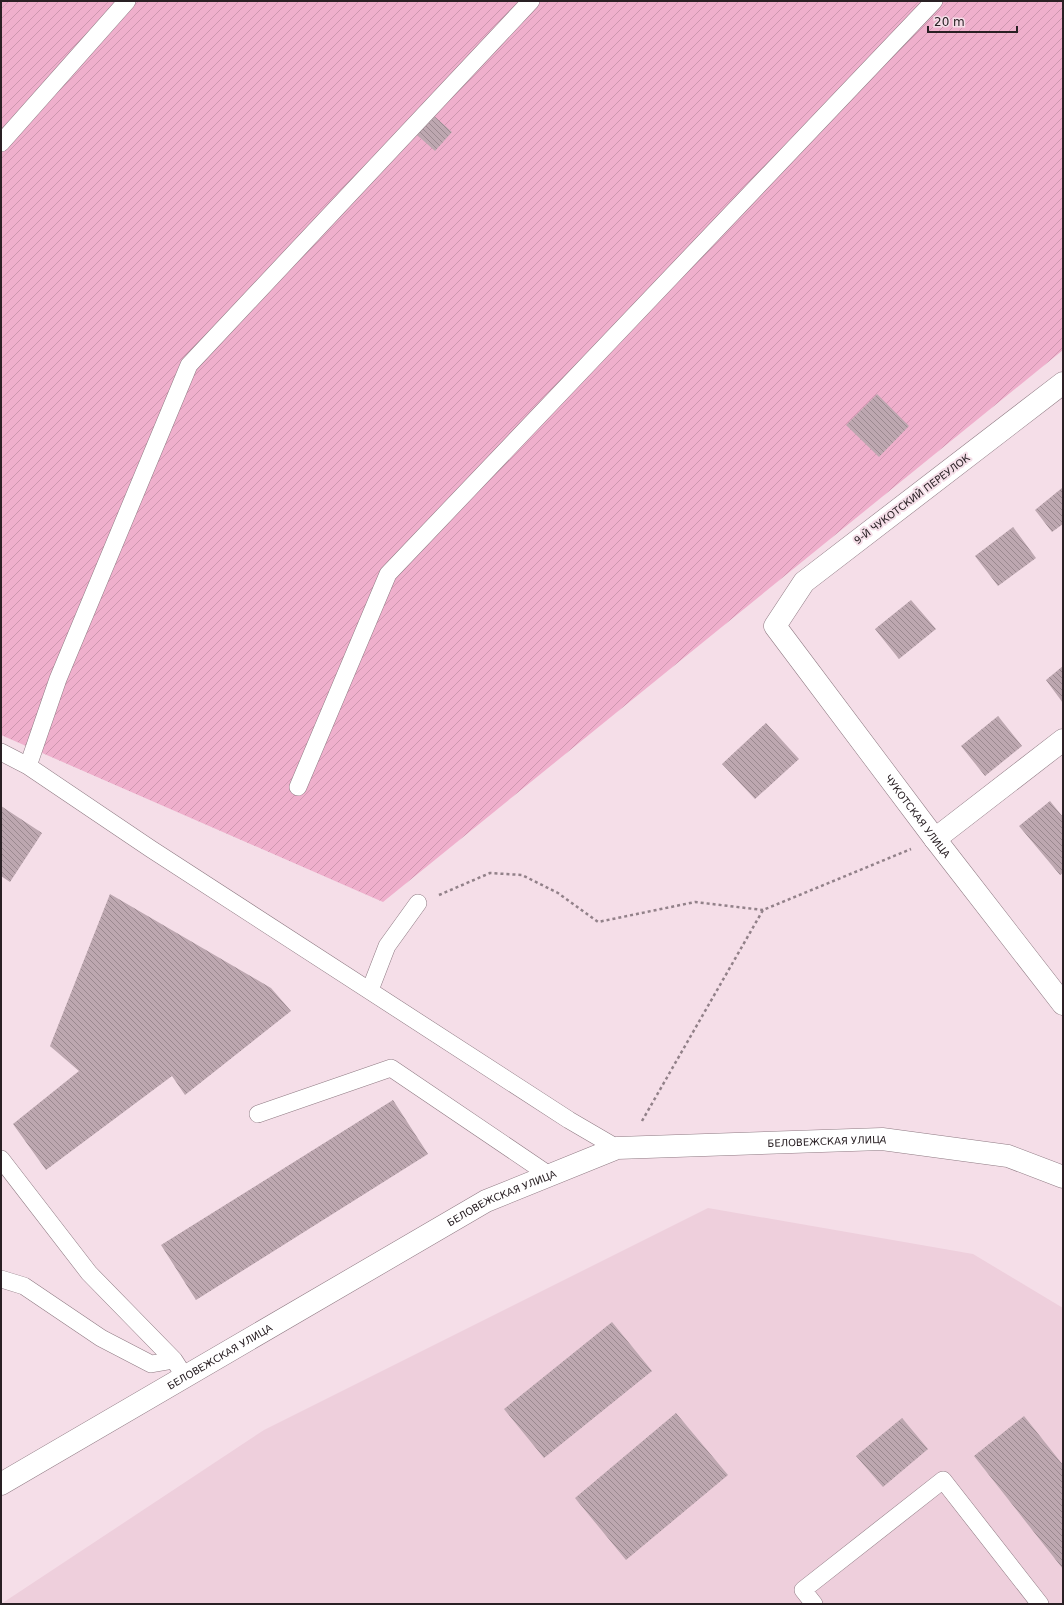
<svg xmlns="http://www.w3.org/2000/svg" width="1064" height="1605" viewBox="0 0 1064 1605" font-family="'DejaVu Sans',sans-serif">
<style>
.built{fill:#eecfdc}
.garden{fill:url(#garden-furrows)}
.building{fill:url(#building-back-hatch)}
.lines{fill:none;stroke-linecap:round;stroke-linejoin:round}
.service-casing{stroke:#8f7a83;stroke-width:18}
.minor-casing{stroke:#8f7a83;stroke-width:23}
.path{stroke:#928189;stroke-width:2.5;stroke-dasharray:3 3;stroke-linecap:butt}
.service{stroke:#fff;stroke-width:17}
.minor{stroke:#fff;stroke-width:22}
.labels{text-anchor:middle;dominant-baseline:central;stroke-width:4;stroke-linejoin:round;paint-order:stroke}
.street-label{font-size:10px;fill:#292024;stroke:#f5dee8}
</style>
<defs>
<pattern id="garden-furrows" width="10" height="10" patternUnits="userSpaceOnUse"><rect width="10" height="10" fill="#efafcc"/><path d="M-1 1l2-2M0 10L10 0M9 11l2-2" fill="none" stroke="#cd96af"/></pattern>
<pattern id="building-back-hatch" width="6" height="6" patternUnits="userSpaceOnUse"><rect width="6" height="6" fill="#bda7b0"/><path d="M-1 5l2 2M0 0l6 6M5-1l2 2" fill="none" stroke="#9a888f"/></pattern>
</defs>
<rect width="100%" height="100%" fill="#f5dee8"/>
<path class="built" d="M708,1208L973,1254L1063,1308V1604H1L264,1430Z"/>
<path class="garden" d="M1,1H1063V350L383,902L1,735Z"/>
<path class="building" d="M433,115L452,132L435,151L416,134Z
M877,394L909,426L879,457L846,425Z
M1062,488L1063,524L1052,532L1035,510Z
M1013,527L1036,558L998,586L975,556Z
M911,600L936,629L899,659L875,629Z
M1063,666V703L1046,680Z
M998,716L1022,746L985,776L961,746Z
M766,723L799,759L755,799L722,764Z
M1050,801L1063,817V873L1060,875L1019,826Z
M1,806L42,833L10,882L1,876Z
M110,894L271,988L291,1011L185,1095L172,1076L46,1170L13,1124L79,1071L50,1046Z
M393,1100L428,1154L196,1300L161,1245Z
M612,1322L652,1371L544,1458L504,1409Z
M676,1413L728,1475L626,1560L575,1498Z
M1024,1416L1063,1465V1569L974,1456Z
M902,1418L928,1449L883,1487L856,1456Z"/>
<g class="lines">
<defs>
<path id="service" d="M1,143L127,1
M1,752L28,766L151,849L569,1120L617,1148
M28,766L58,679L189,365L531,1
M298,787L388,574L934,1
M370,990L387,946L418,903
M258,1114L391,1068L549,1175
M1,1159L89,1273L174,1360L185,1377
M1,1279L24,1286L101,1338L151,1364L174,1360
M814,1604L803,1590L943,1480L1040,1604"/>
<g id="minor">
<path id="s1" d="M1063,383L804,582L775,626L935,839L1063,1004"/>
<path d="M935,839L1063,740"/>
<path id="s2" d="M1,1484L486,1201L617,1148L882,1139L1008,1156L1063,1177"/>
</g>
</defs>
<use href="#service" class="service-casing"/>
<use href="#minor" class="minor-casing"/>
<path class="path" d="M439,895L490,873L522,875L558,893L598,922L695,902L763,910
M642,1121L763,910L911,849"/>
<use href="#service" class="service"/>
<use href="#minor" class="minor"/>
</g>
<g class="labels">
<g class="street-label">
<text transform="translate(912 499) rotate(-37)">9-Й ЧУКОТСКИЙ ПЕРЕУЛОК</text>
<text stroke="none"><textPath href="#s1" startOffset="617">ЧУКОТСКАЯ УЛИЦА</textPath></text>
<text stroke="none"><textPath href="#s2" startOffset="913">БЕЛОВЕЖСКАЯ УЛИЦА</textPath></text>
<text stroke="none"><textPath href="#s2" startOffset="577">БЕЛОВЕЖСКАЯ УЛИЦА</textPath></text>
<text stroke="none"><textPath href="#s2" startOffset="253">БЕЛОВЕЖСКАЯ УЛИЦА</textPath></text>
</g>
</g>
<rect width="1064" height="1605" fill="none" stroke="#292024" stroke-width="4"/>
<path d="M928 26v6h89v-6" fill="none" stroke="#292024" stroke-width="2"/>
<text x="934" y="26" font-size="12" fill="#292024" stroke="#f5dee8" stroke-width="3" paint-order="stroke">20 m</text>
</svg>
